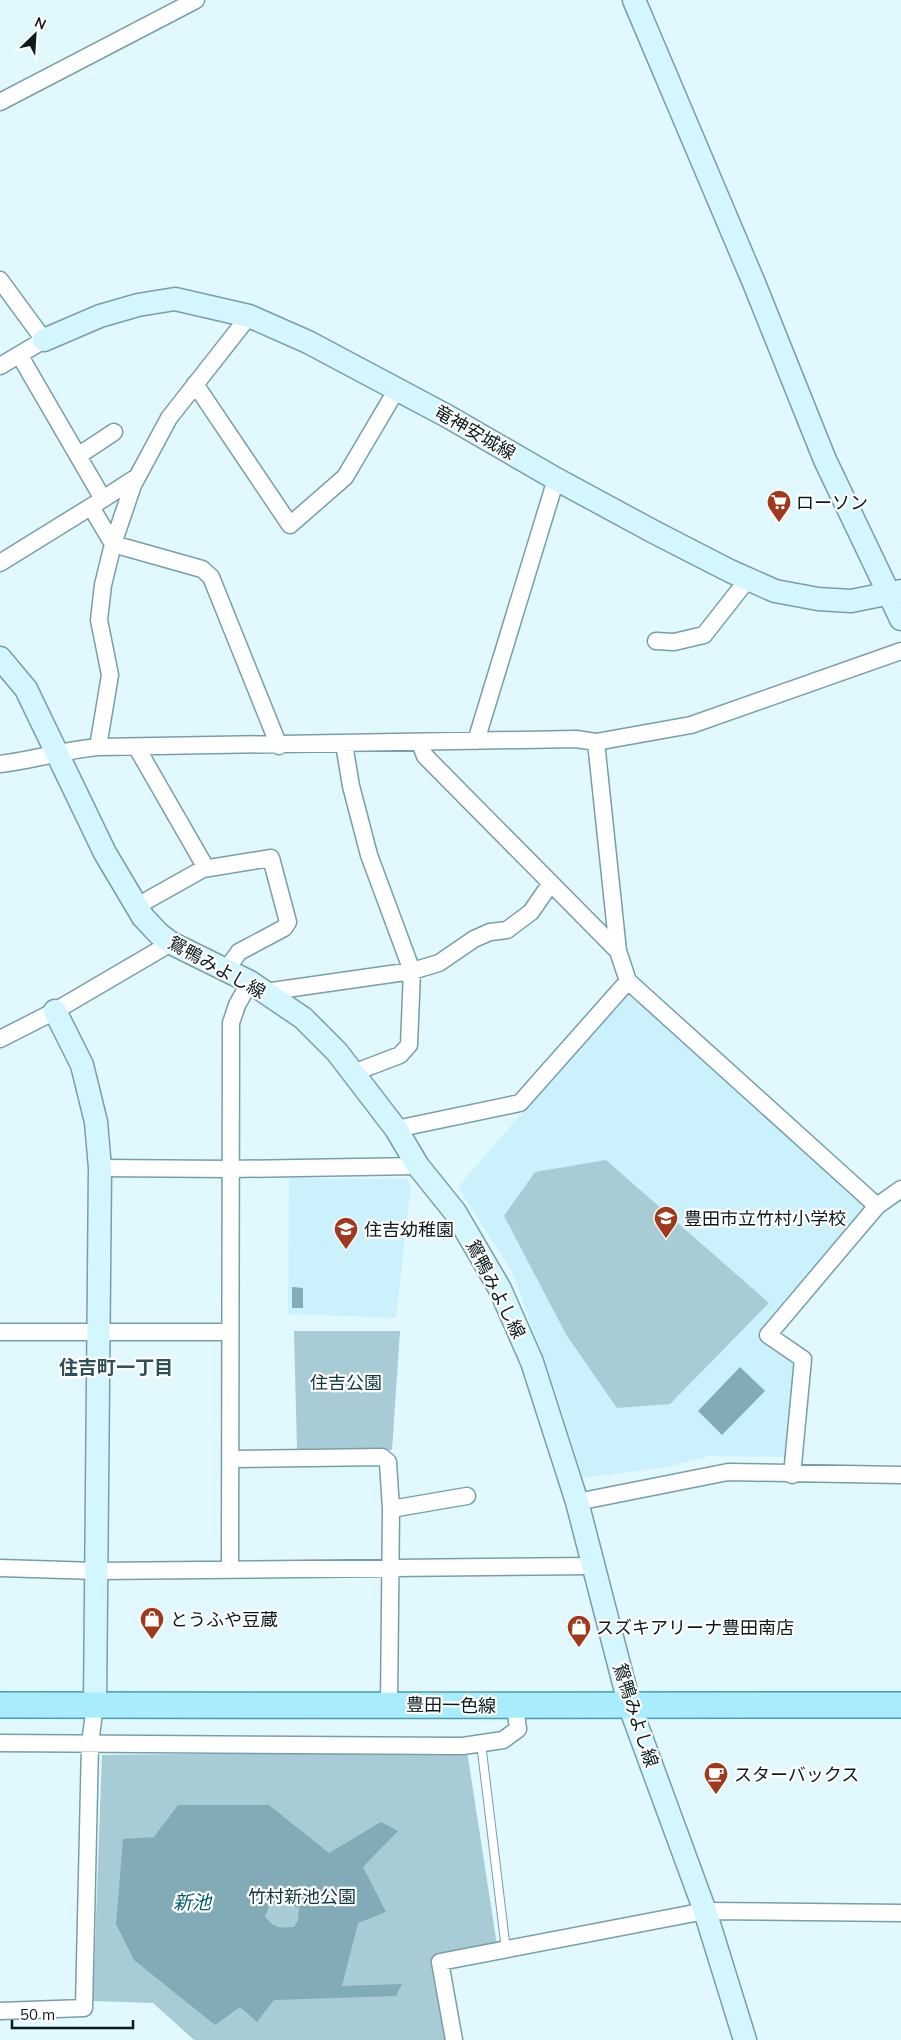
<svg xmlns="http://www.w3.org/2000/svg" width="901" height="2040" viewBox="0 0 901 2040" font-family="Mulish,'Noto Sans JP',sans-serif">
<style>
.built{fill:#cbf2fc}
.green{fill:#a8ccd6}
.water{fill:#81abb6;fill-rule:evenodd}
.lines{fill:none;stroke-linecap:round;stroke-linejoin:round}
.lane-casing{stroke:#7a9ea8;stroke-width:10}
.street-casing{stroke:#7a9ea8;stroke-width:19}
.secondary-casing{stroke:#7a9ea8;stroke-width:25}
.primary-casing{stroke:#4d9bad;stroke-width:28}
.lane{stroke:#fff;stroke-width:8}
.street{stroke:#fff;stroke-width:16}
.secondary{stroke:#d4f6fe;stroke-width:22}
.primary{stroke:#a9ecfd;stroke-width:25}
.labels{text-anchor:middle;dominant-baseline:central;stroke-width:4.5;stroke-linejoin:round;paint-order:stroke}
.street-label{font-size:18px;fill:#0b1a1d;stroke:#fff}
.poi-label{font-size:18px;fill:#0b1a1d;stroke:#fff;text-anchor:start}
.park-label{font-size:18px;fill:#0d353e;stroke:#fff}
.neighbourhood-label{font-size:19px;font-weight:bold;fill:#2d4f58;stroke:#fff}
.water-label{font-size:19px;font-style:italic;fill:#005c6c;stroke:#fff}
</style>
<rect width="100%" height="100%" fill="#e0f8fe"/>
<path class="built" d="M629,990L868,1206L793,1299L759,1335L794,1360L798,1368L788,1457L710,1456L667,1467L583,1478L555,1389L512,1272L458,1187Z
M289,1178L407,1179L411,1185L396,1318L288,1314Z"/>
<path class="green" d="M606,1160L769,1303L670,1404L617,1408L567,1336L504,1216L535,1172Z
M294,1331H400L392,1450H297Z
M467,1751L497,1945L433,1957L449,2040H194L153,2003L93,2001L102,1755Z"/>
<path class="water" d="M292,1287L303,1288V1308H292Z
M740,1367L765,1391L722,1435L698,1411Z
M178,1805H269L329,1853L381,1822L398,1831L363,1867L386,1912L358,1923L342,1986L402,1984L396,1996L274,2000L257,2022L240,2007L215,2025L134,1960L116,1924L123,1839L154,1837ZM287,1903L299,1908L298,1920L294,1927C280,1928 273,1929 265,1916L270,1904Z"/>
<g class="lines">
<defs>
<path id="lane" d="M481,1743L506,1950"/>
<path id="street" d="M0,102L196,0
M0,280L44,340L0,366
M20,356L103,499L137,477
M195,384L290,525L345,477L397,389
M78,456L114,432
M91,507L113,544L202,569L211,577L279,746
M0,563L100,501
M656,641L674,642L704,635L748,579
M476,741L556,479
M596,742L618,951L628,981L877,1206
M420,743L425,756L618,951
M344,744L351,786L369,855L412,971L409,1045L400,1055L353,1073
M98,747L110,675L99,620L103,585L113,544L133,485L169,418L249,316
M137,748L206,868
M0,764C33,760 65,750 98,747L576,739L596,742L691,725L901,651
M137,906L203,869L271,858L288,922L284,928L239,952L226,970
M265,992L412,971L439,963L474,939L490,932L507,930L531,912L551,883
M0,1039L55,1011L171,943
M396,1129L520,1103L628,981
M100,1168L231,1169L418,1166
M0,1332H230
M231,1459L382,1457L388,1462L391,1509L389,1704
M792,1475L803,1359L768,1335L877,1206L901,1189
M577,1502L728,1472L901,1475
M391,1509L467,1496
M0,1568L96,1571L594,1566
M230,1568L231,1023L237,1005L250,982
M0,1743L463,1746L503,1740L518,1729L515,1705
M0,2011L84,2008L90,1744L95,1705
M454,2040L440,1962L705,1911L901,1913"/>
<path id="secondary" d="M634,0L754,283L825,460L901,619
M44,340L100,316L138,305L175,299L249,316L308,342L447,416L556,479L654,532L730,571L775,591L818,599L851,601L901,591
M0,658L26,689L105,853L143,917L159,934L171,943L250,982L303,1018L337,1052L396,1129L418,1166L455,1212L500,1289L532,1362L577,1502L630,1707L705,1911L745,2040
M55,1011L82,1065L96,1122L100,1168L95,1705"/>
<path id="primary" d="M0,1705C300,1704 601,1707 901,1705"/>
</defs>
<use href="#lane" class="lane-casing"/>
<use href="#street" class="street-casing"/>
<use href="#secondary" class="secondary-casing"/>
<use href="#primary" class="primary-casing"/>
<use href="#lane" class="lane"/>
<use href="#street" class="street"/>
<use href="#secondary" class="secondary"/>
<use href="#primary" class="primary"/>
</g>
<defs>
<symbol id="supermarket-pin" viewBox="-11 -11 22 30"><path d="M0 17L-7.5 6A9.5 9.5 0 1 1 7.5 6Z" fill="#a0381b" stroke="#fff"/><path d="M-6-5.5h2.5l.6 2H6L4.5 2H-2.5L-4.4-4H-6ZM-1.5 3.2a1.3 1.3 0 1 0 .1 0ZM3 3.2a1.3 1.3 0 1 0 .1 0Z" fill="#fff"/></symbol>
<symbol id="school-pin" viewBox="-11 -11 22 30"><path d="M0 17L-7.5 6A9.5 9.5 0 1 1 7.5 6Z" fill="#a0381b" stroke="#fff"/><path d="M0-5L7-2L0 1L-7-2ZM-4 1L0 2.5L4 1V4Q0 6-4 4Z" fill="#fff"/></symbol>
<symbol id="shop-pin" viewBox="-11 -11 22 30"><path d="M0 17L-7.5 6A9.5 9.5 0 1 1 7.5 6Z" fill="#a0381b" stroke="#fff"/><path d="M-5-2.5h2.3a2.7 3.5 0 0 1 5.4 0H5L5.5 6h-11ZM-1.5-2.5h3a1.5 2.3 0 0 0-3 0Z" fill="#fff"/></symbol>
<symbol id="cafe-pin" viewBox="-11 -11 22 30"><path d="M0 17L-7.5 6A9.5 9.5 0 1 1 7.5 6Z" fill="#a0381b" stroke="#fff"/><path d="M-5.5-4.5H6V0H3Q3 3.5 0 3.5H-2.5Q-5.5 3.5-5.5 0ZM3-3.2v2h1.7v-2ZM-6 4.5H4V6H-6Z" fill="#fff"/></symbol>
</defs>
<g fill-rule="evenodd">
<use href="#supermarket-pin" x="765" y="488" width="28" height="38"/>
<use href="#school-pin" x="652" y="1204" width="28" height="38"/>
<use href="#school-pin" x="332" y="1215" width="28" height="38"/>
<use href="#shop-pin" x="138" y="1605" width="28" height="38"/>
<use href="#shop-pin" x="565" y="1613" width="28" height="38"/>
<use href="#cafe-pin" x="702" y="1760" width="28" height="38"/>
</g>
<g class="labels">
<g class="street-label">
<text transform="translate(475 432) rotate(30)">竜神安城線</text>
<text transform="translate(217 967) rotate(29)">鴛鴨みよし線</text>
<text transform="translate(496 1289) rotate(63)">鴛鴨みよし線</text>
<text transform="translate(451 1705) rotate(1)">豊田一色線</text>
<text transform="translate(636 1715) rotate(72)">鴛鴨みよし線</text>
</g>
<g class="poi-label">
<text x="796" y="502">ローソン</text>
<text x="684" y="1218">豊田市立竹村小学校</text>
<text x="364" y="1229">住吉幼稚園</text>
<text x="170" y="1619">とうふや豆蔵</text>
<text x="596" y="1627">スズキアリーナ豊田南店</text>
<text x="734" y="1774">スターバックス</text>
</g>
<g class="park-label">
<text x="346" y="1382">住吉公園</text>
<text x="302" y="1896">竹村新池公園</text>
</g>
<g class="neighbourhood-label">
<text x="116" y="1367">住吉町一丁目</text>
</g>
<g class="water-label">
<text x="192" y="1902">新池</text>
</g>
</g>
<g transform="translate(35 35) rotate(25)" stroke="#ffffff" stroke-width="4" paint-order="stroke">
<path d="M0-4L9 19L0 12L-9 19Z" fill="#0b1a1d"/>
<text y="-8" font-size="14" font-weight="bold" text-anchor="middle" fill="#0b1a1d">N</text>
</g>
<path d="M12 2020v8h121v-8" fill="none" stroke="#0b1a1d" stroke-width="2.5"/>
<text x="20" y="2020" font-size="15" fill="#0b1a1d" stroke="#ffffff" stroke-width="4" paint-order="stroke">50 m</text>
</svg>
